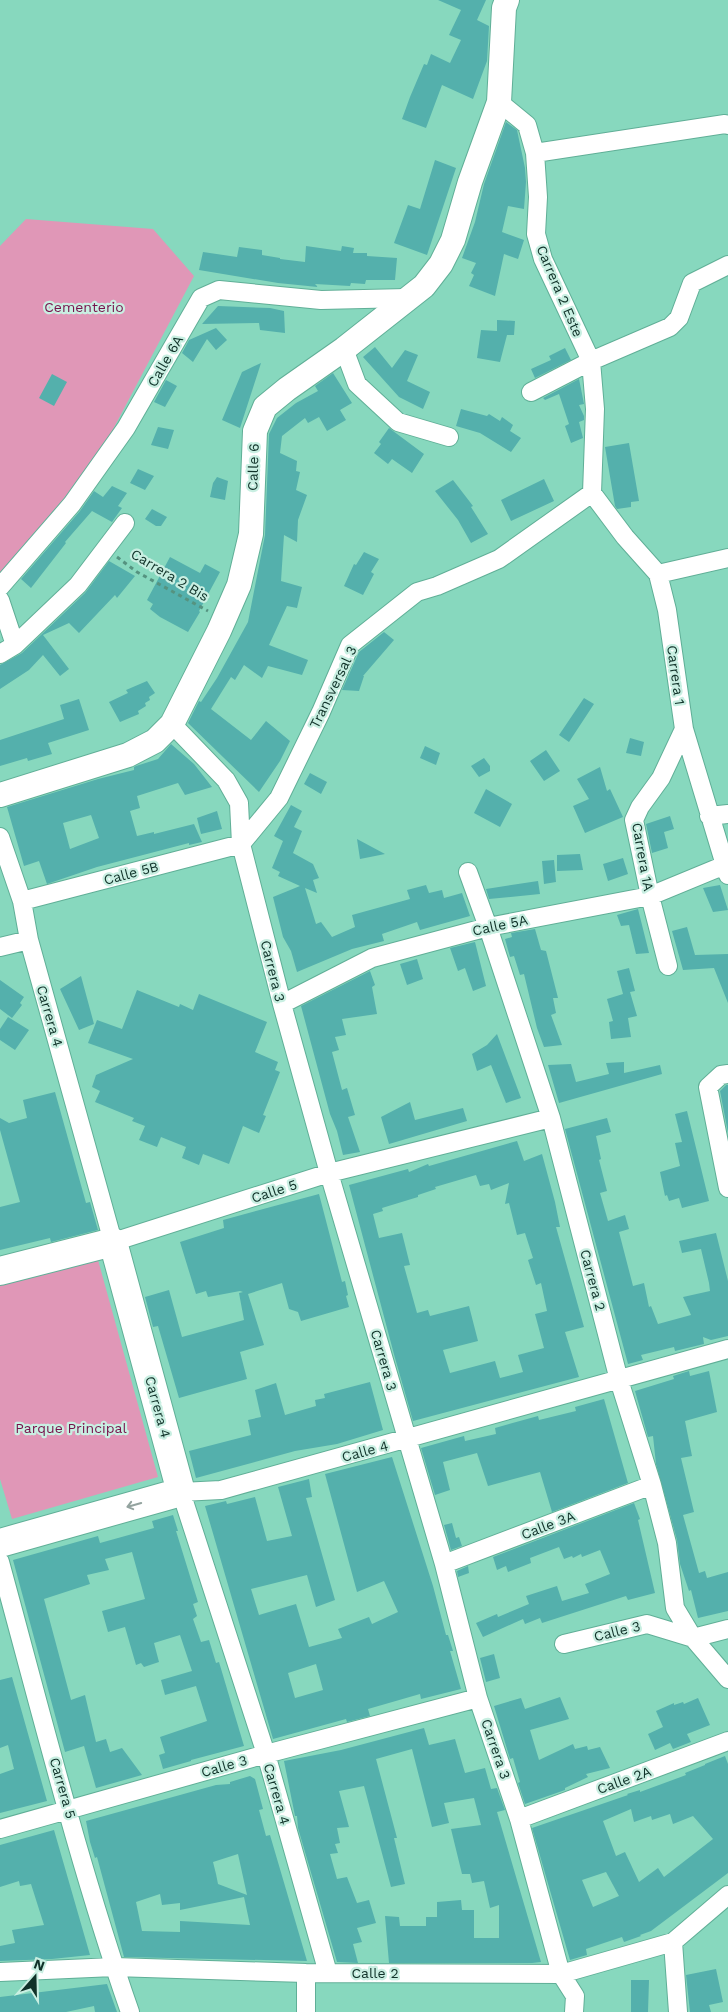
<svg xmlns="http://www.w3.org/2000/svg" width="728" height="2012" viewBox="0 0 728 2012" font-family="'Work Sans',sans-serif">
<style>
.green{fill:#e097b7}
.building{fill:#54b0ac;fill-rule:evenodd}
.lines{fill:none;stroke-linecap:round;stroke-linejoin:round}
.street-casing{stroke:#60af97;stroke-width:20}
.secondary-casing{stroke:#60af97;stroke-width:26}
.primary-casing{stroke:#60af97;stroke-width:30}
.path{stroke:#559380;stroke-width:3;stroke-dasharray:4 4;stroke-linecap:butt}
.street{stroke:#fff;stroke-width:18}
.secondary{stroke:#fff;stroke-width:24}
.primary{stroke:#fff;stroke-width:28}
.oneway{stroke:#93a39f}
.labels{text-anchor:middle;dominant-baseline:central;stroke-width:4.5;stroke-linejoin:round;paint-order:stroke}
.street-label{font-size:14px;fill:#103229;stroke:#c9efe2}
.park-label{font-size:14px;fill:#76124b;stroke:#c9efe2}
</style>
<rect width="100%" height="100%" fill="#87d8be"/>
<path class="green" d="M26,219L153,229L194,276L99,456L0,576V246Z
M98,1260L158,1477L12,1519L0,1479V1283Z"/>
<path class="building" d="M438,0H486L477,20L489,26L487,61L473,99L442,85L426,128L402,119L410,97L424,64L427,65L431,54L450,63L461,40L449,35L461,10Z
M506,122L517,130L525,168L526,182L524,209L508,206L502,232L524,240L518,259L504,254L495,296L469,286L474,275L471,273L476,263L462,258L475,222L484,184Z
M435,160L456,168L427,255L394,243L408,205L420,209Z
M306,246L341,251L342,246L354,248L353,253H367V256L397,258L395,280H366L365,284L351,283L350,286L315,284L318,287L278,283L199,270L203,252L237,257L239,247L262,250V255L280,258V259L305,262Z
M218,306L270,308L284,311L285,333L260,330L259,323L202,324Z
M497,320L515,321L514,335H507L500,362L477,358L481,330L497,331Z
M216,328L227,340L216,350L207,339L193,362L182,353L189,340Z
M375,347L392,368L405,350L418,355L407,381L430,392L423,409L399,397L363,357Z
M565,348L571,360L535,378L531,369L551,360L549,356Z
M261,363L240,428L222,420L242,372Z
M333,373L352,403L340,410L346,420L327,431L319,417L308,423L305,418L282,436L280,453L297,461L296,471L300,472L296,490L307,495L298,520L297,542L284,535L281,581L302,587L297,608L287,606L269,645L308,660L302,675L268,666L262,678L244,665L235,680L231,677L211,709L251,740L266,721L290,741L280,761L259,792L188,723L199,701L201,702L217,678L248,622L265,535L269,434L277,418L296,403L318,391L315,386Z
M52,374L67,382L54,406L39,398Z
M579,379L584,404L579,405L584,416V420L579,422L583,438L571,443L565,426L569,424L559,394L545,400L543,398Z
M166,380L177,386L165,407L154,402Z
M461,409L487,416L489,414L500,421L502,417L513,425L510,431L521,438L511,452L480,433L456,426Z
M158,427L174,430L168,449L151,445Z
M389,428L424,454L412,473L392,459L388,464L374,453L381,444L379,442Z
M629,443L639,501L631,502V507L617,509L615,506L605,447Z
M138,469L154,476L145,490L130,483Z
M217,477L228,481L225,500L210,497L213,483Z
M544,479L554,501L511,521L501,500Z
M453,480L473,506L471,507L488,534L471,543L458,520L435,491Z
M112,486L127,493L118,506L122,508L112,522L92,511L65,542L66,543L31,588L21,579L80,511L94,491L103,497Z
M152,509L167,517L161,526H156L145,519Z
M364,552L379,559L371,572L374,574L363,595L344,586L354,564L356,565Z
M170,557L200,573L205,564L220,572L199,611L200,612L188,632L160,617L150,609L153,604L147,600Z
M109,561L135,576L117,598L115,595L79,633L69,623L43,635L69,669L60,676L43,655L29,670L0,689V665L22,653L85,593Z
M384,632L394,640L363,676H364L359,691L342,690L359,652Z
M147,681L155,693L149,697L150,700L145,703L146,706L138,711L139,714L120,722L109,702L128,693L126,690Z
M584,698L594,704L569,742L559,735Z
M79,699L89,730L48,743L52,754L28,761L27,758L0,766V740L64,719L60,705Z
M630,738L644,742L641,756L626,753Z
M171,744L194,764L212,787L185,795L178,783L137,796L140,808L130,811L137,836L154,832V834L194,824L202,842L189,845V843L97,867L47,884L39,861L24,866L7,807L98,779L134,770V767L136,766L158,759ZM91,815L99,838L70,849L63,823Z
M425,746L440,753L436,765L420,758Z
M546,750L560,771L544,781L530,761Z
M484,758L490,766V771L479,777L471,766Z
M600,767L607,791L610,789L623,817L585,833L573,806L589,799L577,779Z
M310,773L327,782L321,794L304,784Z
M486,789L512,804L500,827L474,813Z
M291,805L302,811L294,827L302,831L293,853L313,864L319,878L313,880L317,893L305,888L316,924L321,922L332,937L355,927L352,915L410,899L407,890L426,885L429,893L442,890L444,898L462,893L470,916L420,930L417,922L382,934L384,941L352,949L297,972L291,951L283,937L273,897L300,886L278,876L280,872L272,868L283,841L274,836Z
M217,811L222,829L201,834L197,818Z
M670,816L674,829L664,832L668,848L652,853L646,824Z
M357,839L385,854L360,859Z
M580,854L583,870L557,871V855Z
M623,858L628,874L608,881L603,864Z
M554,860L556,882L544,884L542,861Z
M538,881L540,894L489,899L486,889Z
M720,885L728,910L713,912L703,888Z
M638,909L649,953L636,954L629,925L621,926L617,915Z
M687,927L695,955L728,954V1003L714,968L683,970L672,931Z
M535,929L541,950L546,951L558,998H553L556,1013L551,1015L562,1045L544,1047L537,1028L524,974L520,975L514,956L510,957L505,939L512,937L511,933Z
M475,942L486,986L473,991L465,968L458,971L450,948Z
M417,959L423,979L407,985L400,964Z
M629,968L635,991L630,992L637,1016L628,1018L631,1037L611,1039L609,1022L613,1021L607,999L623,994L617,971Z
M370,971L375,985L372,987L377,1014L342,1019L346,1035L335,1037L339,1050L332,1052L342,1090L347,1088L355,1115L348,1117L360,1152L343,1155L337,1131L330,1114L301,1006Z
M81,976L94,1024L79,1030L60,989Z
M0,980L24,997L20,1003L22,1005L12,1018L0,1009Z
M137,990L179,1007L180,1004L193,1010L199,994L267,1022L255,1052L278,1062L275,1070L280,1072L263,1115L266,1116L259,1133L243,1126L229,1164L203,1154L199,1165L182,1158L186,1147L161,1137L157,1147L139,1140L145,1126L132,1121L134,1118L95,1102L100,1091L92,1087L96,1075L133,1059L88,1043L97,1020L122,1029Z
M8,1017L29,1030L15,1050L0,1040V1029Z
M497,1034L521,1098L506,1103L491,1065L477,1071L472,1054L487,1045Z
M624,1062V1073L660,1065L662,1074L559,1103L548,1065L571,1064L576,1082L609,1074L606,1063Z
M726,1085H728V1133L720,1091Z
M55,1092L86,1203L90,1202L98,1230L51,1242L50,1238L0,1250V1207L20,1202L0,1130V1118L9,1123L27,1118L23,1100Z
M410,1102L415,1120L463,1108L467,1121L389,1144L381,1117Z
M687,1111L709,1201L682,1208L679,1198L669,1201L667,1195L665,1196L660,1172L680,1166L675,1143L682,1142L675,1114Z
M607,1118L611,1132L596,1136L601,1159L599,1160L607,1191L600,1193L608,1221L625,1215L629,1229L619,1232L633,1286L644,1283L649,1307L651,1306L658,1324L691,1315L683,1297L710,1291L709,1283L701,1249L682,1253L679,1241L716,1233L728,1281V1336L711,1340L703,1337L704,1344L675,1351L674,1347L641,1355L643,1360L628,1364L565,1129Z
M517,1141L524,1161L542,1154L555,1202L560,1227H556L584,1327L565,1332L579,1377L413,1421L395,1358L349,1185L408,1169L409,1172L428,1164L429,1166ZM476,1175L480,1186L489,1184L491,1190L509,1183L505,1204L509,1203L517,1235L525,1233L533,1258L528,1260L536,1285L541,1283L547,1311L535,1314L544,1348L518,1355L523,1372L500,1378L495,1361L450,1373L443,1350L478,1341L469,1306L430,1316L428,1310L417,1313L404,1266L410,1265L402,1233L379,1238L373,1214L383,1211L382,1208L418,1197V1195L436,1189L435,1187Z
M319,1194L342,1282L345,1281L348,1295L346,1296L349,1307L301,1321L298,1312L289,1309L282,1283L248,1294L264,1345L240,1352L247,1379L179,1398L158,1326L153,1327L145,1297L169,1290L182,1337L244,1320L239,1293L243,1292L240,1291L208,1297L206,1291L196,1294L180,1242L224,1228L223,1220Z
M689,1371L690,1376L709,1371L717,1412L685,1421L692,1456L681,1458L694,1512L683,1515L699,1573L705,1571L707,1578L728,1572V1611L698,1618L691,1590L689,1591L680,1564L677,1540L656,1464L653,1436L648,1437L635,1391L674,1379L673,1376Z
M370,1382L383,1430L337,1444L295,1451L196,1478L189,1451L251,1435L248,1420L261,1417L255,1390L276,1383L285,1415L316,1406L315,1400L325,1398L324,1394Z
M604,1399L628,1483L552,1512L540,1472L488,1486L477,1453L443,1462L450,1490L435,1495L421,1448L464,1436L465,1441L496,1434L495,1428L538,1416L539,1420L576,1411L575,1407Z
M392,1457L433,1586L446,1635H448L453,1651H450L461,1689L421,1699L420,1694L368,1709L370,1716L347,1722L346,1719L273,1739L205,1506L226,1501L227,1504L255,1497L267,1541L292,1536L278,1487L309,1479L312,1497L306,1498L335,1600L316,1607L307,1575L251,1589L259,1615L296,1604L309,1647L342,1638L338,1629L369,1617L372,1624L398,1612L384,1581L357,1592L325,1474ZM316,1664L323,1690L295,1698L288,1673Z
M634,1503L640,1519L638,1520L655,1593L628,1600L626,1596L542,1623L540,1618L525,1624L523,1619L483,1637L476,1623L497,1614L498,1617L529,1604L526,1596L557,1586L562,1601L589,1593L585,1584L610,1574L600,1550L582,1557L581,1554L573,1558L572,1556L564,1559L559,1547L530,1558L531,1563L508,1572L506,1566L497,1570L493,1557Z
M173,1515L178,1531H176L198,1602L193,1604L197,1616L193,1619L201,1642L209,1640L216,1663L219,1662L244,1746L191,1760V1761L163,1769L159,1755L165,1753L160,1737L207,1721L196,1686L165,1695L161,1680L192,1671L180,1635L154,1643L159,1662L144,1667L141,1663L136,1665L125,1627L108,1632L102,1611L145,1599L132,1552L105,1559L109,1570L87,1575L90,1584L44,1599L71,1700L85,1695L96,1742L106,1739L110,1752L122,1748L142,1775L96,1788L84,1746L65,1752L13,1560L98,1536L100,1543L154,1528L152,1521Z
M452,1523L456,1538L459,1537L462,1546L451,1550L444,1525Z
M468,1566L469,1573L458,1577L457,1571Z
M494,1654L500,1678L486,1682L480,1658Z
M12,1677L47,1801L0,1813V1774L14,1769L8,1745L0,1748V1680Z
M560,1697L569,1719L530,1730L539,1760L573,1744L575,1749L587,1746L588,1750L600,1747L610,1768L586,1774L588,1777L565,1788V1790L525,1804L518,1783L520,1782L513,1758L510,1759L494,1706L521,1698L525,1709Z
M698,1698L710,1725L687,1734L691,1742L673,1749L670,1743L655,1750L648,1734L663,1727L656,1711L674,1703V1705L683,1702L684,1704Z
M424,1728L429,1745L455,1739L465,1773L485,1768L491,1789L497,1788L505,1810L497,1812L541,1962L532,1963H389L385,1916L399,1917L400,1926H426V1917H437V1902L461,1900L462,1910H474V1938H499V1905L490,1908L484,1881L472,1883L470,1874H462L451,1829L481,1825L474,1798L444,1803L449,1823L432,1827L412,1749L376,1759L397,1838H394L405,1884L391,1887L364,1786L339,1791L349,1827L337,1828L340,1843L335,1844L338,1853L330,1854L337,1879L347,1877L357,1903L369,1900L376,1923L357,1928L362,1942L353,1944L358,1963L337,1962L298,1828L297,1816H295L284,1761L341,1750Z
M725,1756L728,1764V1873L651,1931L640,1935L641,1936L624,1942L622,1937L586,1949L587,1955L570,1960L532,1828L628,1795L627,1794L640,1790V1792L678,1778L686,1775L685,1773L705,1765V1764ZM631,1809L634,1822L651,1816L652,1820L670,1814L673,1824L693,1816L713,1839L664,1877L658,1868L639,1882L625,1852L616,1856L603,1821ZM606,1872L619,1896L593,1907L582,1880Z
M250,1776L255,1779L263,1809L259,1810L266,1836L270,1835L307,1961L124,1957L97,1857L95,1858L90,1842L86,1821L162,1800L216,1785L230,1784V1782ZM238,1854L247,1895L218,1884L216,1874L213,1862ZM160,1894L162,1905L180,1903V1910L244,1897L250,1925L180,1921V1932L142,1931L136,1902Z
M54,1830L90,1955L52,1959L0,1961V1946L15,1943L12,1930L44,1925L31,1884L20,1886L19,1881L0,1887V1845Z
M716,1969L723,2002L709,2005L711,2012H690L686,1975Z
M631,1980H649L648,2012H631Z
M107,1984L117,2012H95L94,2006L66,2012H0V1997Z"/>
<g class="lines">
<defs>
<path id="street" d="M499,102L527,125L535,153L538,197L536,234L543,259L591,361L595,409L592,493
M535,153L725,124L728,125
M344,349L357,384L398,422L449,437
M531,392L591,361L670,327L679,318L692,283L728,265
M592,493L625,537L658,574L667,610L684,729L728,875
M658,574L728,558
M0,587L72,504L126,428L201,298L219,290L321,300L407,298
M0,600L15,645
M0,654L15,645L78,585L125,523
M172,724L226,780L239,803L241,844L282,1004L329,1173L444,1564L478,1698L519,1819L561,1974L575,1996L574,2012
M709,816L728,814
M0,837L22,901L29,940L113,1242L329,1173L551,1118
M468,872L488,927L551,1118L619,1380L652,1485L667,1543L675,1608L693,1638L728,1679
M22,901L241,844L279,798L321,712L350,645L417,592L437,586L499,559L592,493
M0,947L29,940
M668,966L650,896L634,820L640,807L661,778L684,729
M282,1004L372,958L488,927L650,896L725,865
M728,1074L721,1075L708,1087L728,1188
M0,1562C41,1712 79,1866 130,2012
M444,1564L652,1485
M564,1644L647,1624L693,1638L728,1629
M519,1819L728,1741
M0,1829L266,1754L478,1698
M673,1942L678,2012
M0,1972L114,1967L306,1973L561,1974L673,1942L728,1895
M306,1973V2012
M328,1973L266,1754L181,1492L221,1490L728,1349"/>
<path id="secondary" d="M0,795L128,755L155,741L172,724L219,631L239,585L251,534L255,431L265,407L287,389L344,349L424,286L441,264L453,240L470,182L499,102L504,8L507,0"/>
<path id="primary" d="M0,1271L113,1242L181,1492L0,1543"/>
</defs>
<use href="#street" class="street-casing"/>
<use href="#secondary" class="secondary-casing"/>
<use href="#primary" class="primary-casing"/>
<path class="path" d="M117,557L137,572L208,611"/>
<use href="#street" class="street"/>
<use href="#secondary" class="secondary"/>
<use href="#primary" class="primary"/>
</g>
<defs><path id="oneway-shaft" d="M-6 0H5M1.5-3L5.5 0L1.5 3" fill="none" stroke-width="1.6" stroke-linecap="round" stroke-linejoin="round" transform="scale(1.25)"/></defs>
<use class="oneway" href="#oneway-shaft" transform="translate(134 1505) rotate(164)"/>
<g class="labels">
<g class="street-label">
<text transform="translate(560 291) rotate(67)">Carrera 2 Este</text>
<text transform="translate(165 361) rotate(-60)">Calle 6A</text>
<text transform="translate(253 467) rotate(-88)">Calle 6</text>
<text transform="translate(170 575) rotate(31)">Carrera 2 Bis</text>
<text transform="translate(676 675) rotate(82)">Carrera 1</text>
<text transform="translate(333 687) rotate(-64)">Transversal 3</text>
<text transform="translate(643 857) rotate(80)">Carrera 1A</text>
<text transform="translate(131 873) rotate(-15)">Calle 5B</text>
<text transform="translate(500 925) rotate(-12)">Calle 5A</text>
<text transform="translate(273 971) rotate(76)">Carrera 3</text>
<text transform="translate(50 1016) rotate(74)">Carrera 4</text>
<text transform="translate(274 1191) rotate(-18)">Calle 5</text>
<text transform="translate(593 1280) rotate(75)">Carrera 2</text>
<text transform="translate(384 1360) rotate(74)">Carrera 3</text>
<text transform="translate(158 1407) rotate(75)">Carrera 4</text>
<text transform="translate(365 1451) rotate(-15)">Calle 4</text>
<text transform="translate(548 1525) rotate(-21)">Calle 3A</text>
<text transform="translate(617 1631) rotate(-14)">Calle 3</text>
<text transform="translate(496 1749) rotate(71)">Carrera 3</text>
<text transform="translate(224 1766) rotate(-16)">Calle 3</text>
<text transform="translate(624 1780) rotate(-20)">Calle 2A</text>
<text transform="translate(63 1788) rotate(74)">Carrera 5</text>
<text transform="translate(277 1794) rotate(74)">Carrera 4</text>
<text x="375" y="1973">Calle 2</text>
</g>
<g class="park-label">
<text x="84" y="307">Cementerio</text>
<text x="71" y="1428">Parque Principal</text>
</g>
</g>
<g transform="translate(35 1977) rotate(20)" stroke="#c9efe2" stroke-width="4" paint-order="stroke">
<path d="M0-4L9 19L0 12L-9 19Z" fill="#103229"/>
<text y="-8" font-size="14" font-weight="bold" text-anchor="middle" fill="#103229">N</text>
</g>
</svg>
